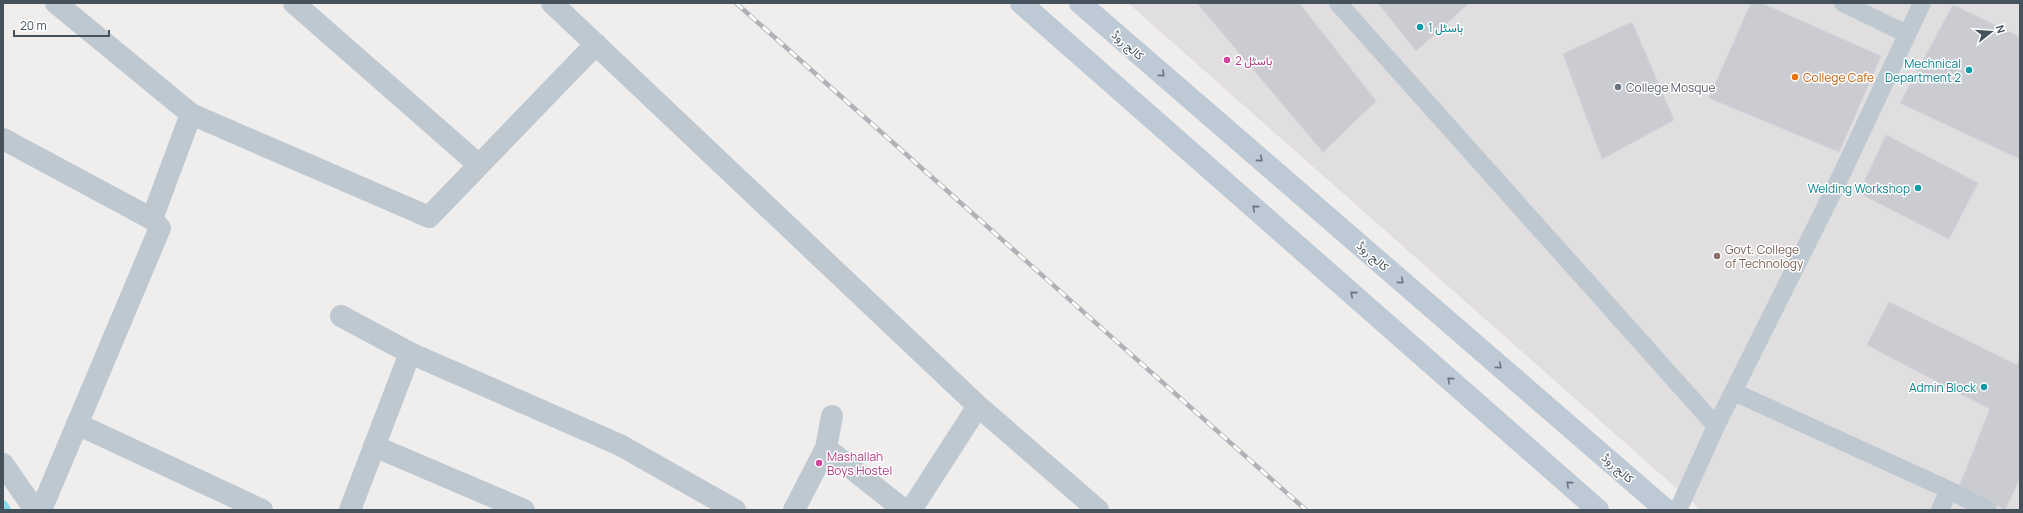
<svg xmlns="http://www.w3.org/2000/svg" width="2023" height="513" viewBox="0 0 2023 513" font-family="Manrope,Vazirmatn,sans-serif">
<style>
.education{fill:#e1dedf}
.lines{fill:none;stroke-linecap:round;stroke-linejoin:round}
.stream{stroke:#86dbed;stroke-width:10}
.building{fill:#caccd2;stroke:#d1d3d9}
.lane{stroke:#bdc8d0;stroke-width:18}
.street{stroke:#bdc8d0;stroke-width:22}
.secondary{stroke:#bdc9d5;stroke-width:22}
.rail-casing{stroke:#afb3b8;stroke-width:4.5}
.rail{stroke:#fff;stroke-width:3;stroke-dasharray:9;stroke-linecap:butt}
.oneway{stroke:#697580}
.culture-dot{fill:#0f9aa8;stroke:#fff;stroke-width:1.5}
.hotel-dot{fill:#d1479c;stroke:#fff;stroke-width:1.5}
.food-dot{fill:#e8710a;stroke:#fff;stroke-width:1.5}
.worship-dot{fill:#6b7280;stroke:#fff;stroke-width:1.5}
.education-dot{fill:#8d6e63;stroke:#fff;stroke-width:1.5}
.labels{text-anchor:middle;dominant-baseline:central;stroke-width:3;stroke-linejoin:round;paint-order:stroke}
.culture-label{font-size:12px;fill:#0d838f;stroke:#fff;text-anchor:end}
.street-label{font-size:12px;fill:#45515b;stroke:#fff}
.hotel-label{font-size:12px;fill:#b23c85;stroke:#fff;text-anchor:start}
.food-label{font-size:12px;fill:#c56008;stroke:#fff;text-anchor:start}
.worship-label{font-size:12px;fill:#5b616d;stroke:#fff;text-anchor:start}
.education-label{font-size:12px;fill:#785e54;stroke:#fff;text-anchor:start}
</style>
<rect width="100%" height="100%" fill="#f0eded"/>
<path class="education" d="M1128,3H2020V510H1701Z"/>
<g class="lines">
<path class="stream" d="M3,505L6,510"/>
</g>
<path class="building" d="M1197,3H1299L1376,101L1323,152Z
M1378,3H1469L1416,51Z
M1751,3H1761L1881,56L1839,152L1709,98Z
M1953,5L2020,37V159L1900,103Z
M1632,22L1674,120L1602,159L1563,54Z
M1886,135L1978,183L1949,239L1859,193Z
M1889,302L2017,365L2020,358V478L2005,510L1959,487L1990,409L1867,345Z"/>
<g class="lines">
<path class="lane" d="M1338,3L1716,426
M1843,3L1907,34
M1734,392L1949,490L1988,510
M1678,510L1716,426L1836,186L1922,3
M1940,510L1949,490"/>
<path class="street" d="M56,3L191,114L429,217L596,44
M294,3L479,165
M552,3L978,406L1098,510
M3,139L152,219
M341,316L410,353L620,445L735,510
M77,424L262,510
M374,446L524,510
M826,448L904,510
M3,464L35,510
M41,510L160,228L152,219L191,114
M350,510L410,353
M794,510L826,448L832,416
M911,510L978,406"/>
<path class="secondary" d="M1021,3L1598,510
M1080,3L1666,510"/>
<defs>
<path id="rail" d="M736,3L1306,510"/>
</defs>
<use href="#rail" class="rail-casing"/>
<use href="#rail" class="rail"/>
</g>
<defs><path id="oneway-chevron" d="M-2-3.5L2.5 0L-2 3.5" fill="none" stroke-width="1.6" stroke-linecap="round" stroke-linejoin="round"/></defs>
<g class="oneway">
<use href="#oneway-chevron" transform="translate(1162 74) rotate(41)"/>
<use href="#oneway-chevron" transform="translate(1260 159) rotate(41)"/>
<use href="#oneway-chevron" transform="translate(1255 208) rotate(-139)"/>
<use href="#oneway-chevron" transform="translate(1401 281) rotate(41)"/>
<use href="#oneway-chevron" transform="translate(1353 294) rotate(-139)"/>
<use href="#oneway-chevron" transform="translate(1499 366) rotate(41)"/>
<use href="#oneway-chevron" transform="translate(1450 380) rotate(-139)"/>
<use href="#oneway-chevron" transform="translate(1569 484) rotate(-139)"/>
</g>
<g class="culture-dot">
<circle cx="1420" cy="27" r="4"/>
<circle cx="1969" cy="70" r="4"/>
<circle cx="1918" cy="188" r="4"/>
<circle cx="1984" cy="387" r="4"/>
</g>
<g class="hotel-dot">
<circle cx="1227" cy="60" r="4"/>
<circle cx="819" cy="463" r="4"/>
</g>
<circle class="food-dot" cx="1795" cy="77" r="4"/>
<circle class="worship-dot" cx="1618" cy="87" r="4"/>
<circle class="education-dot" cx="1717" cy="256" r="4"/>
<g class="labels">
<g class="culture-label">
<text x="1428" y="27" text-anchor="start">ہاسٹل 1</text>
<text x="1961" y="63">Mechnical<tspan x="1961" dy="14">Department 2</tspan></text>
<text x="1910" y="188">Welding Workshop</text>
<text x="1976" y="387">Admin Block</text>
</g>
<g class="street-label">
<text transform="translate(1128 45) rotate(41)">کالج روڈ</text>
<text transform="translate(1373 256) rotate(41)">کالج روڈ</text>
<text transform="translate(1618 468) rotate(41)">کالج روڈ</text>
</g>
<g class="hotel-label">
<text x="1235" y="60">ہاسٹل 2</text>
<text x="827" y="456">Mashallah<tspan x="827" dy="14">Boys Hostel</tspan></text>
</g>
<g class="food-label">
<text x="1803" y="77">College Cafe</text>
</g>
<g class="worship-label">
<text x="1626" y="87">College Mosque</text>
</g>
<g class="education-label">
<text x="1725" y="249">Govt. College<tspan x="1725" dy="14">of Technology</tspan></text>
</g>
</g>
<rect width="2023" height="513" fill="none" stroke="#45515b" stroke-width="8"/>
<g transform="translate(1991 32) rotate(73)" stroke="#ffffff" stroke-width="3" paint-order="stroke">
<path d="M0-3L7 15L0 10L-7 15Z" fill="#45515b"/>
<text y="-6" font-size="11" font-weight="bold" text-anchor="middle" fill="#45515b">N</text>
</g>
<path d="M14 30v6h95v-6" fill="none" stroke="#45515b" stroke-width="2"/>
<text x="20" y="30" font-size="12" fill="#45515b" stroke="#ffffff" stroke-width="3" paint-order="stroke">20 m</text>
</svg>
